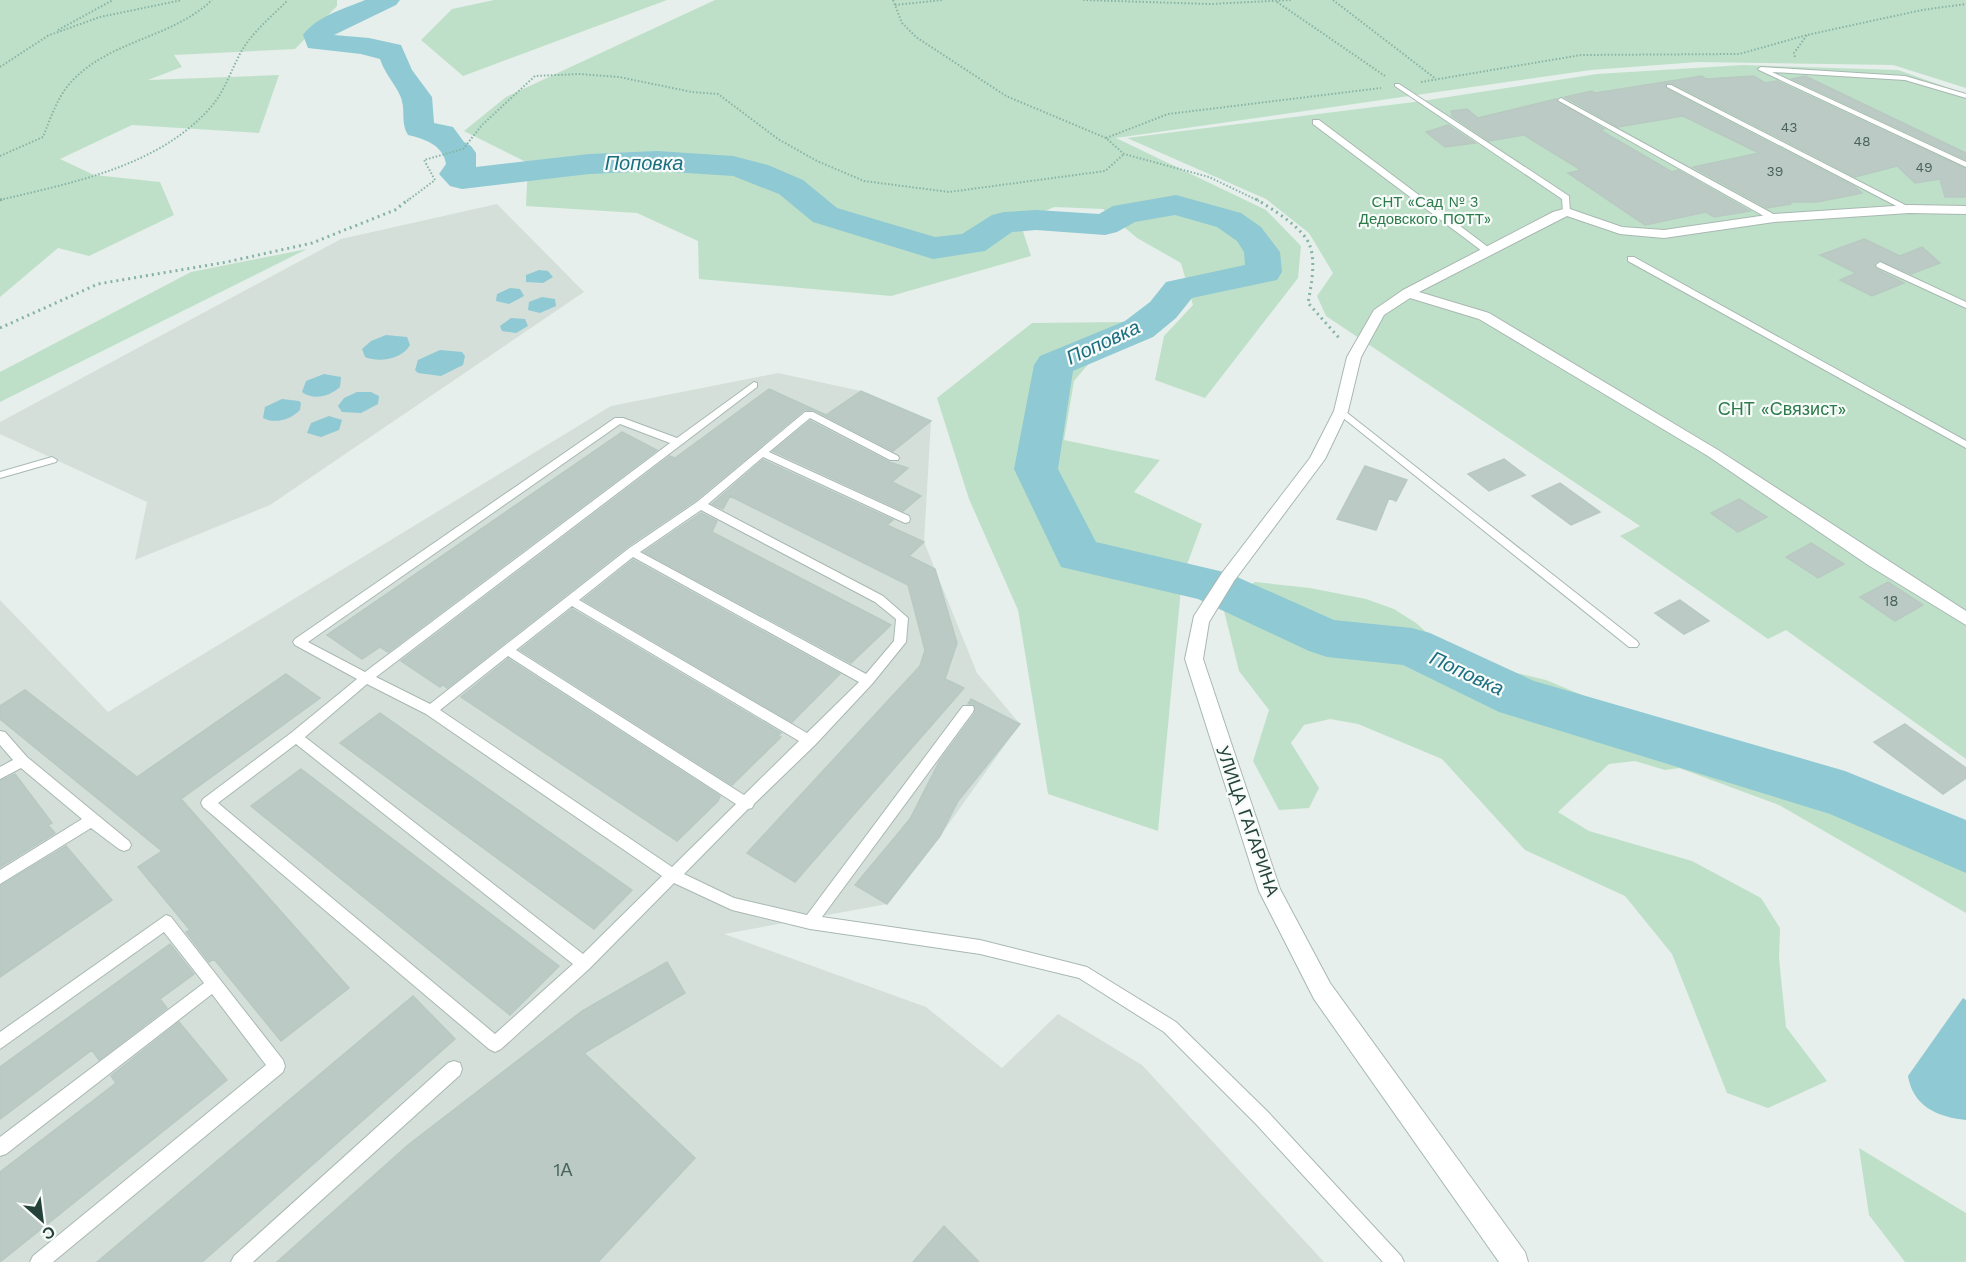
<svg xmlns="http://www.w3.org/2000/svg" width="1966" height="1262" viewBox="0 0 1966 1262" font-family="'Work Sans',sans-serif">
<style>
.built{fill:#d4dfda}
.green{fill:#bfe0c8}
.water{fill:#8ec9d4}
.lines{fill:none;stroke-linecap:round;stroke-linejoin:round}
.river{fill:#8ec9d4;fill-rule:evenodd}
.building{fill:#bbcac4;stroke:#b8c9c2;stroke-width:1.5}
.service-casing{stroke:#a8b8b2;stroke-width:2}
.minor-casing{stroke:#a8b8b2;stroke-width:2}
.path-far1{stroke:#86b3a5;stroke-width:2;stroke-dasharray:1.5 2;stroke-linecap:butt}
.path{stroke:#86b3a5;stroke-width:3;stroke-dasharray:2 4;stroke-linecap:butt}
.service{fill:#fff;fill-rule:evenodd}
.minor{fill:#fff;fill-rule:evenodd}
.labels{text-anchor:middle;dominant-baseline:central;stroke-width:4.5;stroke-linejoin:round;paint-order:stroke}
.far-number-label{font-size:14px;fill:#4a645c}
.far-park-label{font-size:15px;fill:#2d7a4b;stroke:#f7fbf9}
.number-label{font-size:15px;fill:#4a645c}
.park-label{font-size:18px;fill:#2d7a4b;stroke:#f7fbf9}
.street-label{font-size:18px;fill:#24423a;stroke:#f7fbf9}
.near-number-label{font-size:18px;fill:#4a645c}
.water-label{font-size:20px;font-style:italic;fill:#1c6f80;stroke:#f7fbf9}
</style>
<rect width="100%" height="100%" fill="#e6efeb"/>
<path class="built" d="M497,204L584,292L270,505L135,560L147,502L0,434V422L341,239Z
M778,373L861,391L931,421L924,542L977,673L1020,724L940,836L887,904L724,934L926,1007L1002,1068L1058,1014L1142,1065L1324,1262H0V600L108,712L611,406Z"/>
<path class="green" d="M0,0H337V6L295,49L174,55L182,67L148,80L279,75L259,133L132,125L60,159L94,175L160,182L174,215L89,256L58,248L0,297Z
M494,0H667L463,76L421,40L452,9Z
M715,0H1966V88L1893,65L1698,62L1591,70L1116,138L1266,210L1301,246L1298,278L1205,398L1155,380L1164,336L1193,305L1181,263L1137,238L1103,209L1054,207L1020,222L1031,256L891,296L699,279L698,241L637,213L526,206L528,163L464,131L506,97Z
M1743,65L1898,70L1966,94V759L1786,630L1768,639L1620,536L1640,526L1326,316L1317,296L1333,273L1309,233L1266,199L1127,138L1422,101L1597,74Z
M307,249L0,402V372L191,272Z
M1124,322L1074,381L1064,440L1160,460L1134,492L1202,524L1182,578L1158,831L1048,794L1018,610L969,499L937,398L1032,323Z
M1255,582L1310,588L1366,599L1394,609L1416,623L1456,659L1546,680L1635,717L1800,760L1966,840V913L1779,805L1679,768L1665,770L1635,761L1609,764L1558,812L1589,831L1692,861L1761,898L1780,928L1779,958L1786,1027L1827,1081L1768,1108L1727,1093L1672,954L1625,896L1525,850L1442,759L1358,724L1330,719L1304,725L1291,743L1319,788L1309,808L1279,810L1253,761L1269,710L1239,671L1224,611L1234,595Z
M1859,1148L1966,1213V1262H1905L1869,1215Z"/>
<path class="water" d="M539,270L548,271L553,277L543,283L526,282V275Z
M510,288L520,289L524,296L509,304L496,301L497,294Z
M542,297L555,299L556,306L540,313L528,310L529,302Z
M511,318L525,319L528,326L516,333L502,331L500,326Z
M386,335L407,337L410,345C402,359 380,363 365,357L362,349L371,341Z
M440,350L462,352L465,356L463,365L441,376L418,373L415,370L418,360Z
M324,374L341,377L340,387C330,396 314,401 302,392L306,381Z
M357,392H371L379,396L378,404L361,413L342,412L338,406L344,398Z
M282,399L299,401L301,403L300,410C290,420 275,424 263,418L265,407Z
M329,416L342,420L339,430L321,437L307,433L311,423Z
M1963,998L1966,1000V1120C1937,1117 1913,1106 1908,1076Z"/>
<g class="lines">
<path class="river" d="M365,0H400L396,5L334,35L369,38L401,45L412,70L432,97L434,123L453,127L464,142L471,146L476,153V167L589,154L657,151L733,156L768,165L803,180L837,208L935,237L962,234L992,215L1004,212L1036,210L1099,214L1113,206L1176,195L1241,213L1261,227L1280,252L1282,272L1277,280L1192,298L1176,318L1153,337L1073,371L1058,469L1096,542L1228,573L1334,620L1412,628L1430,633L1534,681L1845,771L1966,820V873L1830,814L1499,712L1403,665L1327,657L1309,651L1198,599L1061,567L1014,469L1034,365L1040,356L1125,321L1150,302L1166,282L1245,265L1244,252L1237,241L1217,227L1175,215L1135,222L1117,232L1105,235L1036,230L1012,232L985,251L933,259L813,222L779,194L733,176L657,171L589,174L462,189L450,186L439,174L446,164C443,145 425,139 408,135C401,124 405,113 402,101C399,88 385,75 380,59L361,54L308,48L303,35C317,16 344,9 365,0Z"/>
</g>
<path class="building" d="M1702,76L1706,79L1754,76L1765,83L1777,81L1966,169V197H1945L1940,179L1915,183L1897,166L1855,177L1672,83H1665L1666,89L1855,187L1862,193L1817,202H1788L1791,204L1767,208L1693,167L1759,153L1683,116L1618,127L1565,97L1592,91L1595,93Z
M1805,76L1966,153V160L1792,79Z
M1556,99L1604,129L1600,130L1672,172L1678,170L1750,211L1714,217L1706,212L1645,225L1568,173L1581,170L1524,135L1489,141L1452,116L1451,111L1467,109L1478,118Z
M1448,125L1475,143L1445,147L1426,132Z
M1864,239L1900,256L1922,247L1940,263L1911,274L1879,260L1874,264L1876,269L1904,283L1872,296L1840,280L1856,273L1820,255Z
M769,389L826,415L861,391L931,421L893,451L814,410H804L696,500L627,547L447,688L443,685L440,687L401,661L670,456L675,458Z
M810,421L889,462L908,468L892,482L921,496L903,511L773,451Z
M622,432L657,450L388,652L380,647L362,659L327,635Z
M1504,459L1525,475L1489,491L1468,474Z
M763,460L893,520L887,525L924,542L909,556L935,569L957,643L945,679L964,688L795,882L747,853L920,666L925,650L908,585L730,496L723,509L712,504Z
M1365,466L1407,480L1396,501L1389,498L1376,530L1337,519Z
M1560,483L1600,512L1571,525L1532,496Z
M1739,499L1767,517L1738,532L1711,513Z
M701,513L717,521L712,532L891,625L851,663L644,552Z
M1811,543L1844,564L1818,578L1786,557Z
M633,560L840,674L792,722L583,600Z
M1888,582L1923,605L1895,621L1860,597Z
M1680,600L1709,621L1684,634L1655,613Z
M572,609L781,733L778,735L781,737L732,785L520,650Z
M508,659L720,796L718,801L677,841L461,697Z
M286,674L320,698L181,799L349,988L281,1041L214,959L209,962L186,932L190,930L138,867L162,851L0,719V706L25,690L137,777Z
M971,699L1020,724L958,801L940,836L887,904L855,885L910,819L939,762L975,713L974,704H968Z
M380,713L632,890L594,929L340,743Z
M1905,724L1966,768V778L1943,794L1874,742Z
M301,769L559,966L510,1015L251,806Z
M15,774L52,823L48,825L55,833L0,867V781Z
M66,846L112,900L0,977V886Z
M170,944L194,974L160,999L167,1008L99,1060L92,1050L0,1119V1067Z
M667,962L685,993L584,1053L695,1158L598,1262H277L408,1145L582,1011Z
M413,996L455,1039L202,1262H97Z
M179,1022L227,1080L0,1262V1172L116,1083L111,1076Z
M944,1226L979,1262H913Z"/>
<g class="lines">
<defs>
<path id="service" d="M1761,67L1905,76L1966,94V98L1905,80L1772,72L1966,162V167L1759,70L1758,69Z
M1395,84H1399L1569,196L1570,214L1563,212L1562,199L1395,86Z
M1667,85H1671L1913,209L1906,211L1667,87Z
M1561,98L1777,216L1778,218L1771,220L1559,101L1558,100Z
M1313,120H1319L1492,250V254H1486L1313,124Z
M1628,257H1634L1966,441V448L1628,261Z
M1880,262L1966,302V308L1877,267L1876,265Z
M754,382L757,383V387L376,677L430,704L628,549L697,502L805,412H813L898,456L899,458L898,460H890L810,418L769,452L909,516L910,519L909,522L905,523L763,457L708,504L883,596L908,618L906,642L872,684L815,745L754,804L752,808L748,809L684,874L734,898L807,915L963,706H973L974,709L973,712L822,917L980,940L1087,967L1176,1022L1268,1112L1401,1256L1404,1262H1383L1256,1124L1164,1032L1079,978L980,954L810,929L732,910L674,883L589,969L501,1049L495,1052L489,1049L203,807L201,803L203,799L291,733L357,679L295,645L293,642L295,639L615,418H623L677,438ZM620,424L670,443L365,672L308,642ZM701,510L875,602L896,619L894,641L866,674L640,552ZM633,557L859,682L807,733L579,600ZM572,606L799,741L744,795L516,650ZM508,656L736,804L672,867L440,710ZM367,684L426,714L662,876L583,954L305,737ZM296,744L573,964L495,1034L218,803Z
M1341,408L1637,641L1639,644L1637,647H1629L1337,413L1336,411Z
M52,457L57,460L56,462L0,478V472Z
M0,731L5,732L27,757L129,841L131,845L129,849L124,851L119,849L91,828L0,884V870L82,819L21,768L0,779V767L13,760L0,745Z
M166,915L171,917L283,1060L285,1066L283,1072L53,1262H30L33,1256L266,1065L212,994L6,1154L0,1156V1137L204,983L164,932L0,1049V1032Z
M454,1061L460,1063L462,1069L460,1075L253,1262H231L234,1256L448,1063Z"/>
<path id="minor" d="M1909,205L1966,206V214L1909,213L1774,222L1664,238L1620,234L1567,216L1419,292L1489,313L1718,450L1966,611V625L1868,565L1708,456L1479,319L1410,298L1384,315L1361,357L1348,411L1325,459L1234,581L1209,622L1203,659L1280,889L1330,983L1525,1252L1528,1262H1499L1314,999L1259,891L1185,659L1194,616L1222,573L1310,458L1334,411L1347,357L1374,310L1403,290L1553,212L1567,208L1622,227L1664,230L1774,214Z"/>
</defs>
<use href="#service" class="service-casing"/>
<use href="#minor" class="minor-casing"/>
<path class="path-far1" d="M893,0L902,23L916,37L1006,96L1106,138L1124,154L1209,177L1259,201
M1083,0L1210,4L1292,0
M1333,0L1436,79
M1277,2L1385,76
M895,5L942,0
M58,30L113,0
M47,36L100,17L182,0
M1795,57L1794,53L1807,35
M0,67L49,35
M1421,82L1581,55L1739,54L1807,35L1922,10L1966,4
M1106,138L1168,114L1381,88
M0,156L43,137C51,117 58,95 73,80C111,40 172,38 212,0
M0,200C74,182 158,167 211,107C226,90 232,66 244,47C256,29 273,15 288,0
M407,201L435,180L424,160L463,149L482,125L535,76L579,74L619,77L692,92L718,94L778,139L817,161L864,181L949,192L1105,171L1124,154"/>
<path class="path" d="M1256,199C1272,209 1304,228 1310,246C1316,263 1311,286 1308,303L1341,340
M0,200L3,199
M0,328L98,284L227,262L312,243L395,210L409,199"/>
<use href="#service" class="service"/>
<use href="#minor" class="minor"/>
</g>
<g class="labels">
<g class="far-number-label">
<text x="1789" y="127">43</text>
<text x="1862" y="141">48</text>
<text x="1924" y="167">49</text>
<text x="1775" y="171">39</text>
</g>
<g class="far-park-label">
<text x="1425" y="202">СНТ «Сад № 3<tspan x="1425" dy="17">Дедовского ПОТТ»</tspan></text>
</g>
<g class="number-label">
<text x="1891" y="601">18</text>
</g>
<g class="park-label">
<text x="1782" y="408">СНТ «Связист»</text>
</g>
<g class="street-label">
<text transform="translate(1248 821) rotate(71)">УЛИЦА ГАГАРИНА</text>
</g>
<g class="near-number-label">
<text x="563" y="1169">1А</text>
</g>
<g class="water-label">
<text x="644" y="163">Поповка</text>
<text transform="translate(1103 342) rotate(-25)">Поповка</text>
<text transform="translate(1467 673) rotate(25)">Поповка</text>
</g>
</g>
<g transform="translate(42 1220) rotate(152)" stroke="#f7fbf9" stroke-width="4.5" paint-order="stroke">
<path d="M0-4.5L10 22L0 15L-10 22Z" fill="#24423a"/>
<text y="-9" font-size="16" font-weight="bold" text-anchor="middle" fill="#24423a">С</text>
</g>
</svg>
